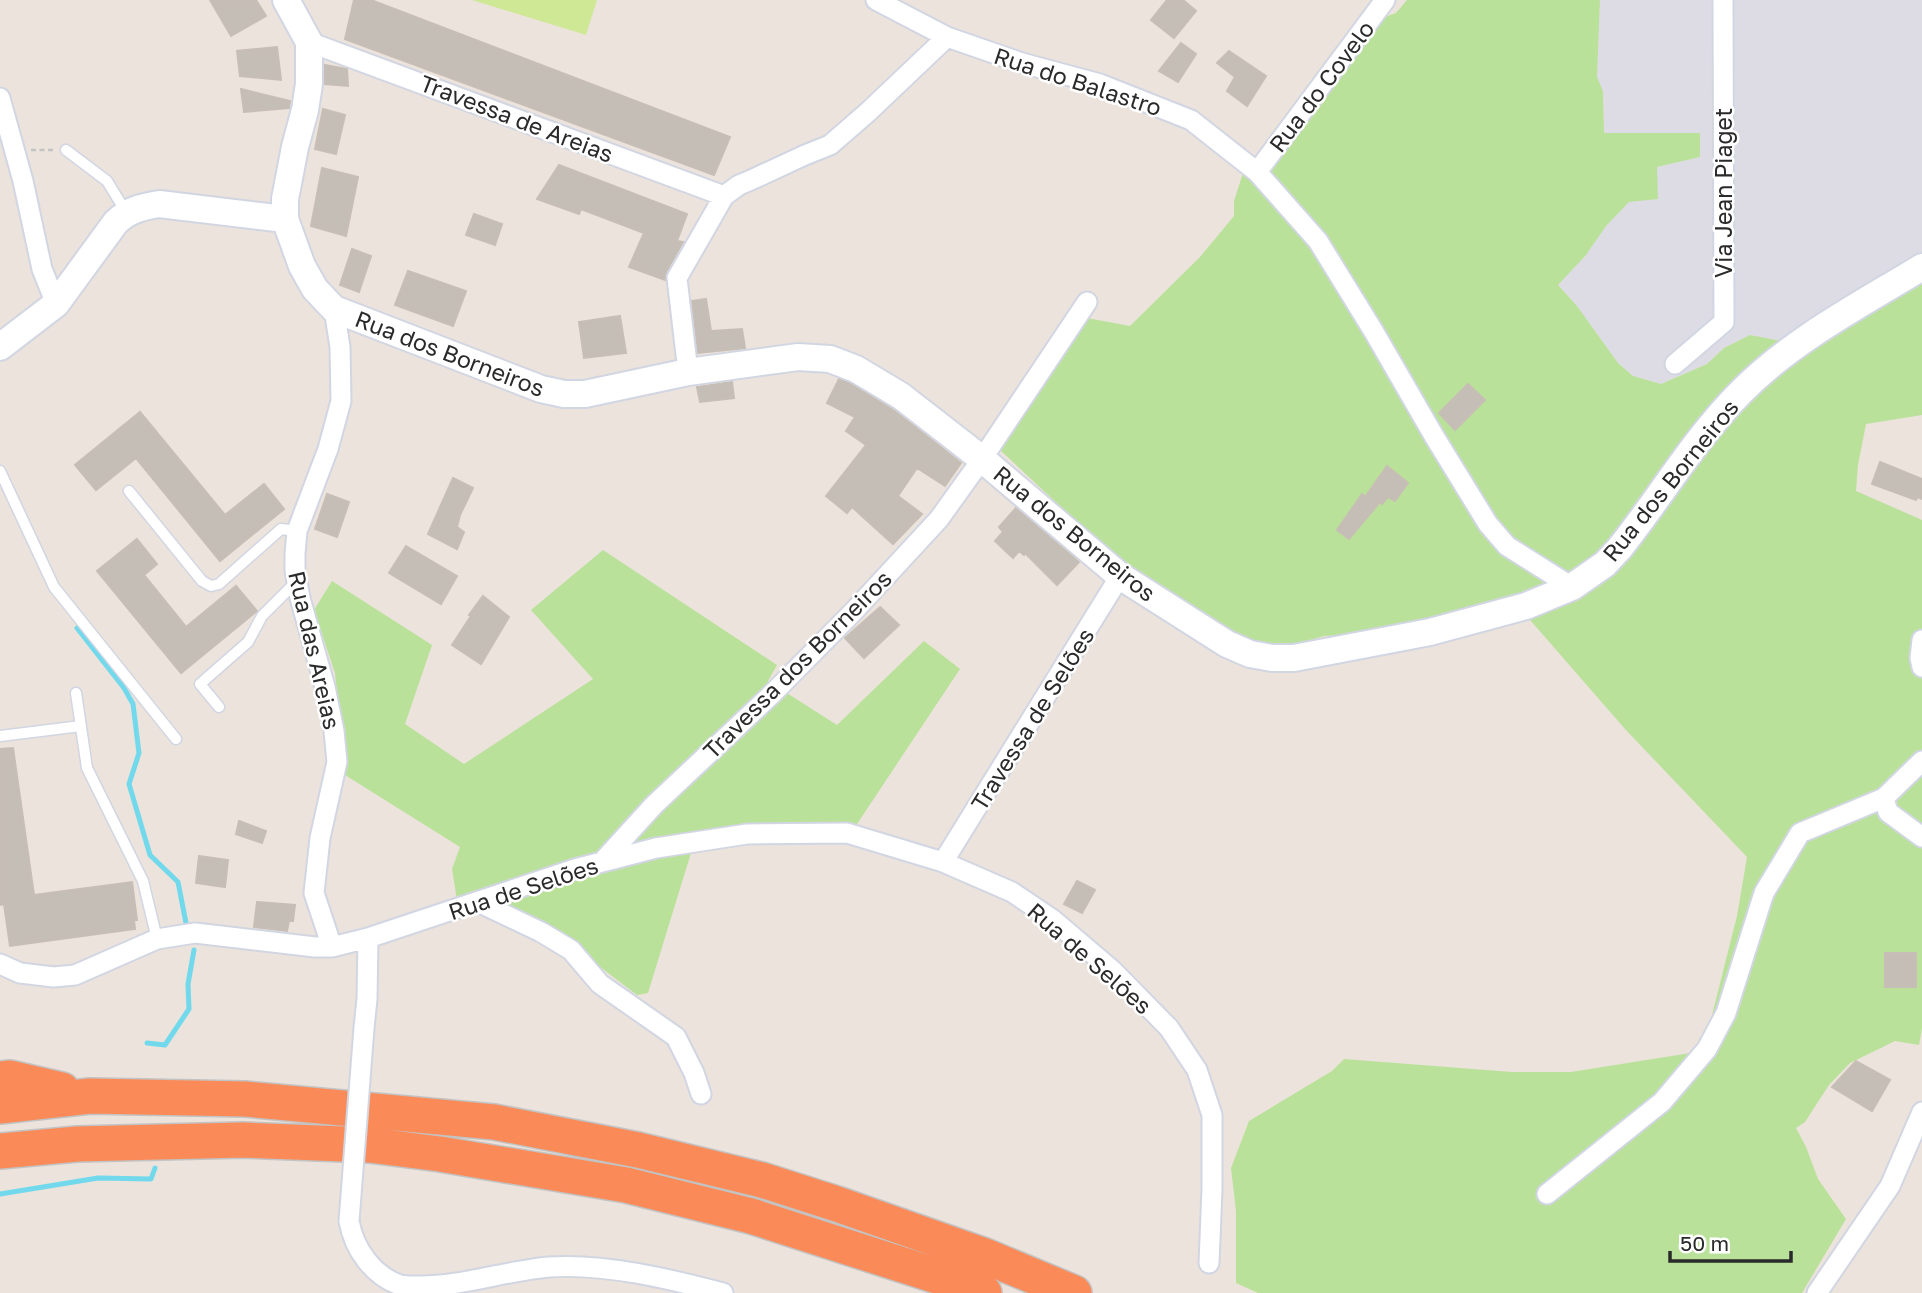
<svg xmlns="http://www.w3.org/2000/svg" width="1922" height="1293" viewBox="0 0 1922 1293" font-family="'Golos Text',sans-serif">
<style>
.industrial{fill:#dddce4}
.green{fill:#bae199}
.pitch{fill:#cfe895}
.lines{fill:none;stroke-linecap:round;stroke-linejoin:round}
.stream{stroke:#71d9eb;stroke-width:5}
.building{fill:#c4beb7;stroke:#c7beb5;stroke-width:2}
.lane-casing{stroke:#d1d6e2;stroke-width:13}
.street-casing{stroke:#d1d6e2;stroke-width:23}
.secondary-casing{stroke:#d1d6e2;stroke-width:30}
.highway-casing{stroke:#c3c3c3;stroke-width:38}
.path{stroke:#c3c3c3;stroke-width:2.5;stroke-dasharray:5 3.5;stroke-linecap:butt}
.lane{stroke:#fff;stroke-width:10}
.street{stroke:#fff;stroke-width:19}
.secondary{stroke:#fff;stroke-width:26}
.highway{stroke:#fa8b58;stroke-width:35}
.street-bridge-casing{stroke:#d1d6e2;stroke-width:23;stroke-linecap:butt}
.street-bridge{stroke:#fff;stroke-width:19}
.labels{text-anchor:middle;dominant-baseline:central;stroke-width:5;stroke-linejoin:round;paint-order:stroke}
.street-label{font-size:23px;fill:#2a2a2a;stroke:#fff}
</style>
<rect width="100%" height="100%" fill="#ebe3dc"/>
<path class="industrial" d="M1600,0H1922V269L1812,347L1750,335L1724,348L1707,364L1661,384L1633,376L1618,363L1577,306L1558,285L1586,255L1606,226L1657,167L1700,157V134L1604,133L1603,91L1597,78Z"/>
<path class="green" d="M1407,0H1600L1597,77L1603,91L1604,133H1700V157L1657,167L1658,199L1629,202L1606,226L1586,255L1558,285L1577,306L1618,363L1633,376L1661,384L1707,364L1724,348L1750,335L1812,347L1922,269V415L1866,424L1858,465L1856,491L1922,520V1028L1919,1045L1895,1041L1850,1063L1829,1085L1805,1122L1796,1128L1806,1147L1818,1179L1846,1219L1802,1293H1258L1236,1283V1211L1231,1168L1249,1121L1332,1071L1344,1059L1512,1072H1571L1703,1051L1737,916L1747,857L1625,729L1518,606L1366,634L1324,636L1280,649L1228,634L1153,593L999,449L1087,318L1130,326L1200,257L1234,216V201L1244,170L1326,66L1368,23L1396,13Z
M603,550L777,665L768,681L837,725L924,641L960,669L857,824L820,835L698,830L648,993L637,995L591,960L457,900L452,869L460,847L345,775L335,673L314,610L332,581L432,645L405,724L464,764L593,679L531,610Z"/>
<path class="pitch" d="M472,0H597L586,35Z"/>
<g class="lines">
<path class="stream" d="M77,628L124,688L133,704L139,753L129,784L150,855L178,882L186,923
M147,1043L165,1045L189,1009L188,984L194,950
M0,1194L98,1178L151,1179L155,1168"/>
</g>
<path class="building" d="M210,0H256L266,16L231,36Z
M354,0H371L730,137L714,175L345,39Z
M1167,0H1183L1196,11L1174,38L1151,20Z
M1181,43L1196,54L1178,82L1159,71Z
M277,47L281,80L240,76L237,51Z
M1229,51L1266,76L1247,106L1227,91L1235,77L1217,63Z
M325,65L347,69L348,86L325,84Z
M241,89L290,101L289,108L244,112Z
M323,109L345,115L336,154L315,149Z
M559,165L687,214L677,241L683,242L666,272L665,280L629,267L644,233L581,209L579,214L537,199Z
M322,168L358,177L346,236L311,226Z
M474,214L502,224L495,245L466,235Z
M352,249L371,256L359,292L340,285Z
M408,271L466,291L453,326L395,305Z
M706,299L711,331L742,329L745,348L698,353L692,301Z
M620,316L626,353L584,358L579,322Z
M839,379L849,383L895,411L961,463L945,486L917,468L898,496L922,514L893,544L852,507L847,513L826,496L866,445L846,431L855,417L827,403Z
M732,382L734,398L700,402L697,387Z
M1468,384L1485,400L1455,430L1439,413Z
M140,412L225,515L264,484L284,509L220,561L136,458L96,490L75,465Z
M1880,462L1922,479V499L1917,497L1916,500L1872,484Z
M1387,466L1408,483L1395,501L1388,497L1382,504L1380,502L1349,539L1337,530L1362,494L1365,497Z
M453,478L473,488L460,515L457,527L464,532L457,549L428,534Z
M327,494L349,502L337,537L315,529Z
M1016,508L1079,562L1057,585L1025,553L1024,555L1019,551L1013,558L995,541L1003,532L999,527Z
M137,539L157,564L144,575L186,627L236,586L257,611L181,673L97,571Z
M406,546L457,576L441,604L389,573Z
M483,596L509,617L481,664L452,645L471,616L469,615Z
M880,607L899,625L864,658L845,638Z
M13,748L34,895L132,882L137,920H134L135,929L10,946L4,904L0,905V749Z
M239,821L266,831L262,843L236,834Z
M199,856L228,860L225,887L196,883Z
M1077,881L1095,890L1082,913L1064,904Z
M257,902L295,905L293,921H289L287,931L254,927Z
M1885,953H1916V987H1885Z
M1856,1061L1890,1080L1872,1111L1832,1087Z"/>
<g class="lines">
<defs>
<path id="lane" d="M66,150L107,181L126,212
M0,471L54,587L176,739
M129,491L202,581L211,586L219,584L281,529L297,531
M76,693L87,768L143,881L157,939
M219,707L200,684L248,642L262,616L296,582
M0,736L81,726"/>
<path id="street" d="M876,0L947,37L1022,63L1100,84L1191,120L1257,172L1318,241L1374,332L1434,436L1488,524L1507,546L1572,587
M309,42L724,196
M0,98L23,181L42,269L56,304
M1257,172L1385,0
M1675,364L1724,322L1723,0
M688,372L677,278L724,196L739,185L751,180L805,155L830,145L868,112L947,37
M1922,640L1920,658L1922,667
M1884,798L1888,812L1922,837
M603,861L654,805L773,693L853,612L939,519L982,459L1087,302
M943,862L1120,576
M478,902L541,932L571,950L600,984L676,1037L694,1073L701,1094
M332,947L314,893L320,838L337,762L334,731L325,687L300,598L295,571V554L297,531L328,449L341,401L340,347L334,309
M0,964L20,973L54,977L75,975L157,939L195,933L315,947H332L368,938L575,869L656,848L747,834L847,833L943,862L1012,892L1052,919L1112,970L1169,1028L1197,1070L1212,1115V1189L1209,1263
M364,1028L367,999L368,938
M1547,1194L1662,1102L1707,1049L1726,1013L1764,893L1800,833L1884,798L1922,761
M349,1221C354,1249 373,1276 400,1285C405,1286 411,1286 416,1286C461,1287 504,1271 549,1267C604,1263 670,1279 723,1293
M1817,1293L1890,1186L1922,1112"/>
<path id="secondary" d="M286,0L309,42V84L305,110L295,147L285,199V219L302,266L315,289L334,309L541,389L564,394H585L688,372L798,357L830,359L856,369L901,396L982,459L1120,576L1227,644L1250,654L1272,658H1294L1430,632L1526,606L1572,587L1605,564L1619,549C1660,498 1694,439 1741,392C1792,340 1860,305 1922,267
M0,347L56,304L116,222C129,210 141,207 159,204L285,219"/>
<path id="highway" d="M0,1079L10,1078L62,1090
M0,1106L90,1096L245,1099L494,1122L638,1150L762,1180L837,1204L985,1256L1074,1293
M0,1151L77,1144L243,1140L369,1145L440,1154L626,1185L751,1216L968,1286L984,1293"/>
</defs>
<use href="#lane" class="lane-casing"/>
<use href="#street" class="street-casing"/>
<use href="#secondary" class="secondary-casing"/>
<use href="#highway" class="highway-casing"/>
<path class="path" d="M31,150H53"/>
<use href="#lane" class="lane"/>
<use href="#street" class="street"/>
<use href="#secondary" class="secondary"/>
<use href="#highway" class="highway"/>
<defs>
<path id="street-bridge" d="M349,1221L364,1028"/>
</defs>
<use href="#street-bridge" class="street-bridge-casing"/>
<use href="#street-bridge" class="street-bridge"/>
</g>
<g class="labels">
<g class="street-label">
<text transform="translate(1078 81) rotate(18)">Rua do Balastro</text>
<text transform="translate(1321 86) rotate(-53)">Rua do Covelo</text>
<text transform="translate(517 118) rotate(21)">Travessa de Areias</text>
<text transform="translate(1723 193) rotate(-90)">Via Jean Piaget</text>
<text transform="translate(450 353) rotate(21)">Rua dos Borneiros</text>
<text transform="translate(1670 480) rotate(-51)">Rua dos Borneiros</text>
<text transform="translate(1075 533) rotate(39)">Rua dos Borneiros</text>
<text transform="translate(315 650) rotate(77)">Rua das Areias</text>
<text transform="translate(797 664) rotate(-45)">Travessa dos Borneiros</text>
<text transform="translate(1032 719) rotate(-58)">Travessa de Selões</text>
<text transform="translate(523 888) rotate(-18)">Rua de Selões</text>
<text transform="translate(1090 958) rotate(41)">Rua de Selões</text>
</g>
</g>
<path d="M1670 1251v10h121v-10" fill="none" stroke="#2a2a2a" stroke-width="3.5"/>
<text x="1680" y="1251" font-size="21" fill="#2a2a2a" stroke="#ffffff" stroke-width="5" paint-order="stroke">50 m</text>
</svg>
